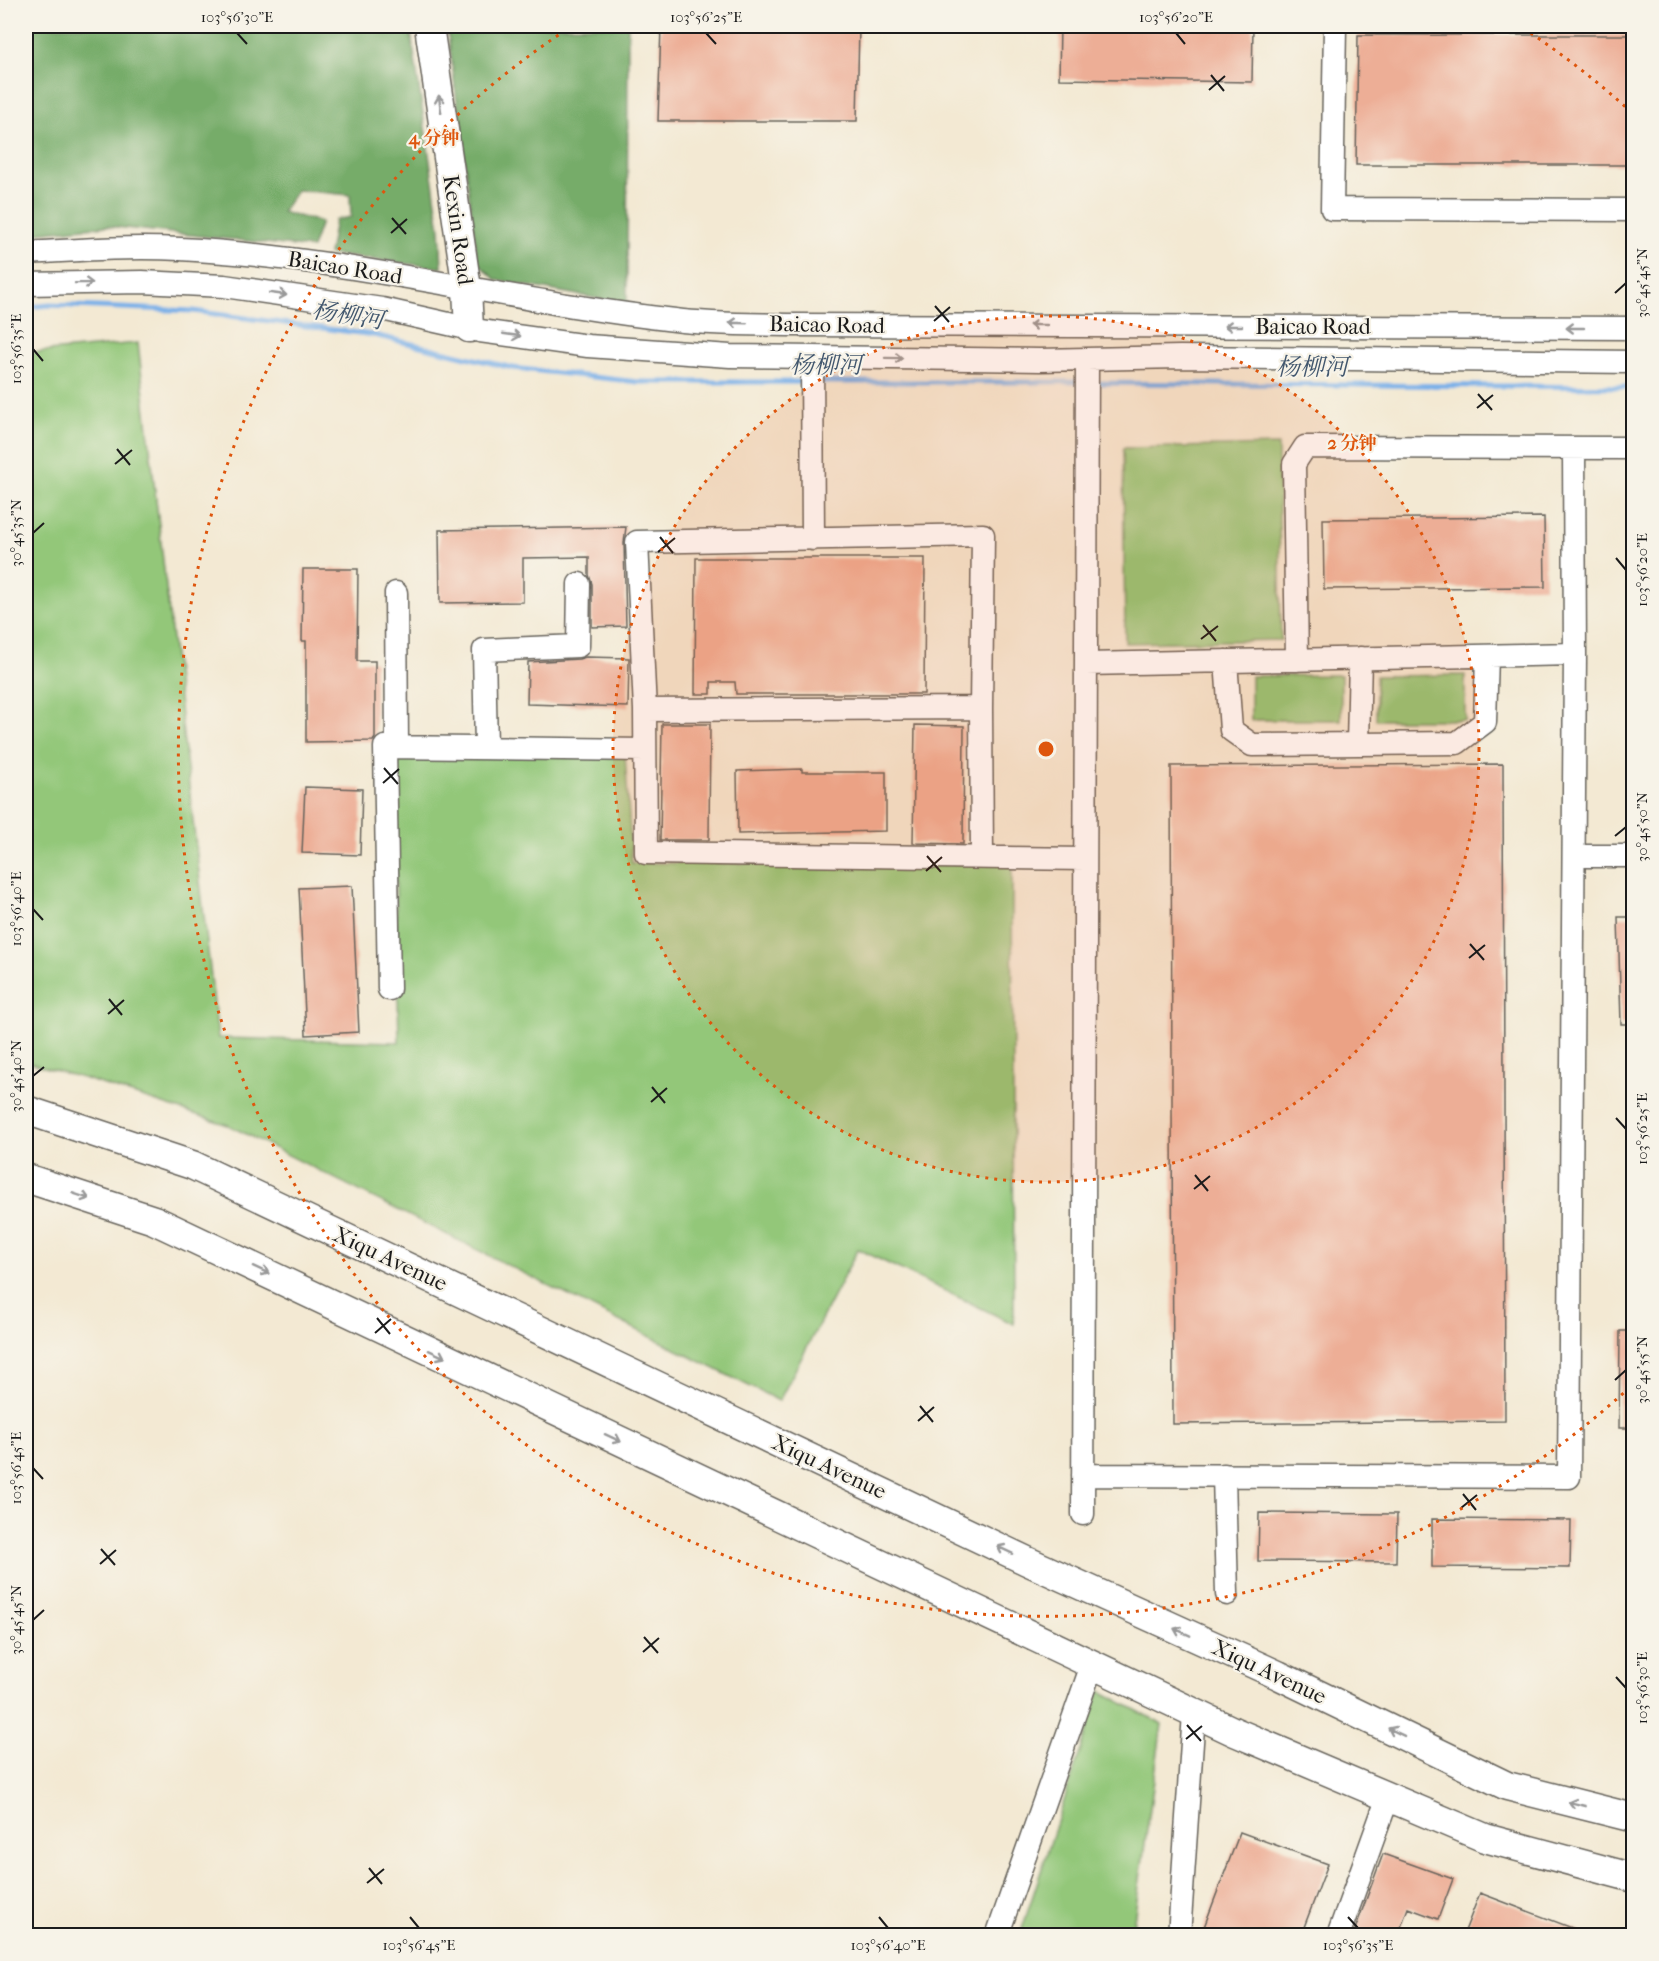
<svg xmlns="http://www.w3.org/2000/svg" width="1659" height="1961" viewBox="0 0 1659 1961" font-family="'IM FELL French Canon','Noto Serif SC',serif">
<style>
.green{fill:#93c779;stroke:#58724a;stroke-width:1.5}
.forest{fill:#76ac69;stroke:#496442;stroke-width:1.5}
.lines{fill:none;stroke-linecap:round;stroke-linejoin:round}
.stream{stroke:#7ab0e8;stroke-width:5}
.building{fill:#edae96}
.minor-casing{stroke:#67645c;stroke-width:25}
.major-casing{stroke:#67645c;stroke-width:31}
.minor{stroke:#fff;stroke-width:22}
.major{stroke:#fff;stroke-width:28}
.oneway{stroke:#999}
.ticks{fill:none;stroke:#1c1c1c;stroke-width:2}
.ring{fill:none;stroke:#de560d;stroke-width:3;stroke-dasharray:3 6}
.labels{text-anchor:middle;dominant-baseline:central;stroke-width:4.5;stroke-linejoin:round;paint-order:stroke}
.street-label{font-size:22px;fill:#1c1c1c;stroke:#f7f3e8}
.water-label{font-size:24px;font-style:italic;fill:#42576e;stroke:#f7f3e8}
.centre{fill:#de560d;stroke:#f7f3e8;stroke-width:3}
.ring-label{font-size:18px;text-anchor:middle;font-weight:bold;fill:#de560d;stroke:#f7f3e8;stroke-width:4.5;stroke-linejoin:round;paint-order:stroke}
.neatline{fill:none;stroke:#1c1c1c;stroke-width:2}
.ticks-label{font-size:15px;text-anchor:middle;fill:#1c1c1c}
</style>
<rect width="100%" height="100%" fill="#f7f3e8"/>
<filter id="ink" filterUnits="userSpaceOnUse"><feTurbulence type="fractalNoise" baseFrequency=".0167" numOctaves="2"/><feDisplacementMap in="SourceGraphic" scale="12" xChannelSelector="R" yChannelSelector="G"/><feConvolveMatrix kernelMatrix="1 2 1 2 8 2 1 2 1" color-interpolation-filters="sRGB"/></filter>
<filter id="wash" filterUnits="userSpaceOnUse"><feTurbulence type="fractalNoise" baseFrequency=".008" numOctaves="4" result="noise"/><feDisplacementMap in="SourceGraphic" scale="24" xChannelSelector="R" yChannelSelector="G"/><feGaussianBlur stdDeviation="1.35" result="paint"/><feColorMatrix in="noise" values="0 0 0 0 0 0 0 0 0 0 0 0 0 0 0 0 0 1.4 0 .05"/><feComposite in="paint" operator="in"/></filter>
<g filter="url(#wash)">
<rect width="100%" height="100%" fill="#f3e9d3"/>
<path class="green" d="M138,343L218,1038L399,1042L393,754H625L632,863H1012L1014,1324L858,1249L779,1401L228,1125L89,1080L26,1062V353Z
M1278,445L1281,640L1125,643L1123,448Z
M1341,675V720H1251V676Z
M1465,675V720H1376V676Z
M1100,1691L1162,1724L1132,1935H1020Z"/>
<path class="forest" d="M26,26H410L440,229L442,268L329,254L335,220L351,217L350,195L297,190L282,212L321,222L312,248L106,226L26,234Z
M447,26H628L627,304L496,280L478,263Z"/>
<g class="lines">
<path class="stream" d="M26,307L50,305L193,311L374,335L513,368L638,382H807
M816,382H1083
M1092,383L1634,387"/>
</g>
<g id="blocks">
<path class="building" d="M661,26H859L857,121H658Z
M1060,26H1253L1252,82L1059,79Z
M1358,35H1634V165H1356Z
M1544,517L1545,587L1324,589L1323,519Z
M626,527L624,543L626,626L592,627V584L589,575V557L523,558V602L440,603L439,530Z
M696,558H925L924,694H736L735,682H711V694H695Z
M303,569H358L357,661H375V738L373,741L306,742V641H302Z
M586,657L629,658L628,707L527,704L528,662L579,659Z
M662,724H710L709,840H660Z
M915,725L964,726L963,844L913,843Z
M1503,764L1505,1421L1173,1424L1171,766Z
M802,769V772H886V831L738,834L737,771Z
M305,787L362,789L360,855L302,853Z
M352,886L359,1032L306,1035L299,888Z
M1618,917H1634V1024H1621Z
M1620,1331H1634V1428H1619Z
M1259,1513L1397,1514L1396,1562L1258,1561Z
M1432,1519L1571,1520L1570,1568L1432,1567Z
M1240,1832L1328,1864L1301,1935H1201Z
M1383,1854L1453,1879L1438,1919L1408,1908L1398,1935H1353Z
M1480,1893L1588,1934L1587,1935H1476L1465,1931Z"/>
</g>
</g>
<g filter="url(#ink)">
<use href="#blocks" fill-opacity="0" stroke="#67645c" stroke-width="1.5"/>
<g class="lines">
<defs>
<path id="minor" d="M1335,26L1332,209L1634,210
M26,253C77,250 129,246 180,249C347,257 510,302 675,320C714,325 754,324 794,325L1634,328
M26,284L142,282L224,286L382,309L480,331L588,346L730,356L1040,360L1180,357L1634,362
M812,357L813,539
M1574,448L1575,654
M396,593L397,747
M1297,660L1294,464L1305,447L1634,448
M1226,661L1231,730L1252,745L1457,743L1485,722L1487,656
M645,710L637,542L983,535L981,708
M1358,744L1360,658
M486,748L484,650L578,646L579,584
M1574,856H1634
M982,857L981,708L645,710L646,853L1085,859
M389,989L385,747L645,750
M1083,1475L1569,1477L1575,654L1086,664
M1224,1475L1227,1594
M1083,1514L1087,359
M997,1936L1092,1665
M1179,1936L1194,1713
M1338,1936L1388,1797"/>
<path id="major" d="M429,26L467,289L469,328
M26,1110L192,1165L1027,1561L1278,1675L1507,1786L1634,1818
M26,1178L154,1220L1235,1732L1485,1838L1634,1878"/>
</defs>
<use href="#minor" class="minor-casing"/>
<use href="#major" class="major-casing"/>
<use href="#minor" class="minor"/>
<use href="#major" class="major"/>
</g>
<defs><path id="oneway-shaft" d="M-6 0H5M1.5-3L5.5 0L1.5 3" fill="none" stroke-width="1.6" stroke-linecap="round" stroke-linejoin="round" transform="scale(1.5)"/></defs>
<g class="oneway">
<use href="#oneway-shaft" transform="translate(440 104) rotate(-98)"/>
<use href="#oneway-shaft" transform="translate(84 283) rotate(-1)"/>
<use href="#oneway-shaft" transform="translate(278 294) rotate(8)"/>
<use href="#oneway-shaft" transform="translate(738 323) rotate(-178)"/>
<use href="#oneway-shaft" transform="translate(1038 325) rotate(-180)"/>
<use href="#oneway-shaft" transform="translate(1233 326) rotate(-180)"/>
<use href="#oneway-shaft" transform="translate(1575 328) rotate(-180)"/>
<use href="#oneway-shaft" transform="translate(512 335) rotate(8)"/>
<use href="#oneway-shaft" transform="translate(894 358) rotate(1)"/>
<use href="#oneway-shaft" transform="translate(81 1196) rotate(18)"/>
<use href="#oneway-shaft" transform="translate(261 1270) rotate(25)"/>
<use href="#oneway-shaft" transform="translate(437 1354) rotate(25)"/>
<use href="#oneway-shaft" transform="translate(613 1438) rotate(25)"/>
<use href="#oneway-shaft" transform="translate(1005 1550) rotate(-155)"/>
<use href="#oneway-shaft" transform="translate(1182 1632) rotate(-156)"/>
<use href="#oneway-shaft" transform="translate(1396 1732) rotate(-154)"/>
<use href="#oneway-shaft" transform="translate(1577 1804) rotate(-166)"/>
</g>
</g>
<path class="ticks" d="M237,33L247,44M706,33L716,44M1176,33L1185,44M1211,75L1224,91M1209,90L1225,76M392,218L406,234M391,233L407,219M1615,293L1626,283M935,306L949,322M934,321L950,307M33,349L43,361M1478,394L1492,410M1477,408L1493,395M117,449L130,465M115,464L132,450M33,533L44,523M660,537L673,553M658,552L675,538M1616,558L1626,570M1203,625L1216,641M1201,639L1218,626M384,768L398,784M383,783L399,769M1615,836L1626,827M927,856L941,872M926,871L942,857M33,909L43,920M1470,944L1484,960M1469,958L1485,945M109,999L122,1015M108,1014L124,1000M33,1076L44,1067M652,1087L665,1103M651,1102L667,1088M1616,1118L1626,1129M1195,1175L1208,1191M1194,1189L1210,1176M377,1318L390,1334M375,1333L391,1319M1615,1380L1626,1370M920,1406L933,1422M918,1421L934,1407M33,1468L43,1479M1463,1494L1476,1510M1461,1508L1477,1495M101,1549L115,1565M100,1564L116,1550M33,1620L44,1610M644,1637L658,1653M643,1652L659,1638M1616,1677L1626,1688M1187,1725L1201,1741M1186,1739L1202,1726M369,1868L382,1884M367,1883L384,1869M410,1917L419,1928M879,1917L888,1928M1348,1917L1358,1928"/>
<circle cx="1046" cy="749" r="433" fill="#de560d" fill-opacity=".12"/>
<g class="ring">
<circle cx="1046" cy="749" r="433"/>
<path d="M1630 1387A865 865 0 1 1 569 28M1523 28A865 865 0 0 1 1630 111"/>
</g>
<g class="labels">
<g class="street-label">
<text transform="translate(458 230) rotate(82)">Kexin Road</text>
<text transform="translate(345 268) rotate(9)">Baicao Road</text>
<text transform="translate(827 325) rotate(1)">Baicao Road</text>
<text x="1313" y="327">Baicao Road</text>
<text transform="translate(390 1259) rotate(25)">Xiqu Avenue</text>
<text transform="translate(829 1467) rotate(25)">Xiqu Avenue</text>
<text transform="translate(1269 1672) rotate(25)">Xiqu Avenue</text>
</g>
<g class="water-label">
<text transform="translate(348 315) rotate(9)">杨柳河</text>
<text x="826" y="365">杨柳河</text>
<text x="1312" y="367">杨柳河</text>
</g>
</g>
<circle cx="1046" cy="749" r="9" class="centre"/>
<g class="ring-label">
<text x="434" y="144">4 分钟</text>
<text x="1352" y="449">2 分钟</text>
</g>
<rect width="1659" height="1961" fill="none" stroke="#f7f3e8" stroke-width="66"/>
<rect x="33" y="33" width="1593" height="1895" class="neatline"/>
<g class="ticks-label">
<text x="237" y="22">103°56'30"E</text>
<text x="706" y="22">103°56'25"E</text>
<text x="1176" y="22">103°56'20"E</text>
<text transform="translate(1642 283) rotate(-90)" y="5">30°45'45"N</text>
<text transform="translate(16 349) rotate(-90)" y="5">103°56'35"E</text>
<text transform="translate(16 533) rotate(-90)" y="5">30°45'35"N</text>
<text transform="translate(1642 570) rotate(-90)" y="5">103°56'20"E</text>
<text transform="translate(1642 827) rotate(-90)" y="5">30°45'50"N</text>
<text transform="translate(16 909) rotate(-90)" y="5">103°56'40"E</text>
<text transform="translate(16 1076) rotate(-90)" y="5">30°45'40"N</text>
<text transform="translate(1642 1129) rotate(-90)" y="5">103°56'25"E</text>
<text transform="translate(1642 1370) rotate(-90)" y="5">30°45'55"N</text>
<text transform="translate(16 1468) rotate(-90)" y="5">103°56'45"E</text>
<text transform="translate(16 1620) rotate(-90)" y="5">30°45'45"N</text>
<text transform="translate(1642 1688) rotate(-90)" y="5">103°56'30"E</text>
<text x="419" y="1950">103°56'45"E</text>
<text x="888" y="1950">103°56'40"E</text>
<text x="1358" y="1950">103°56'35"E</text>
</g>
</svg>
